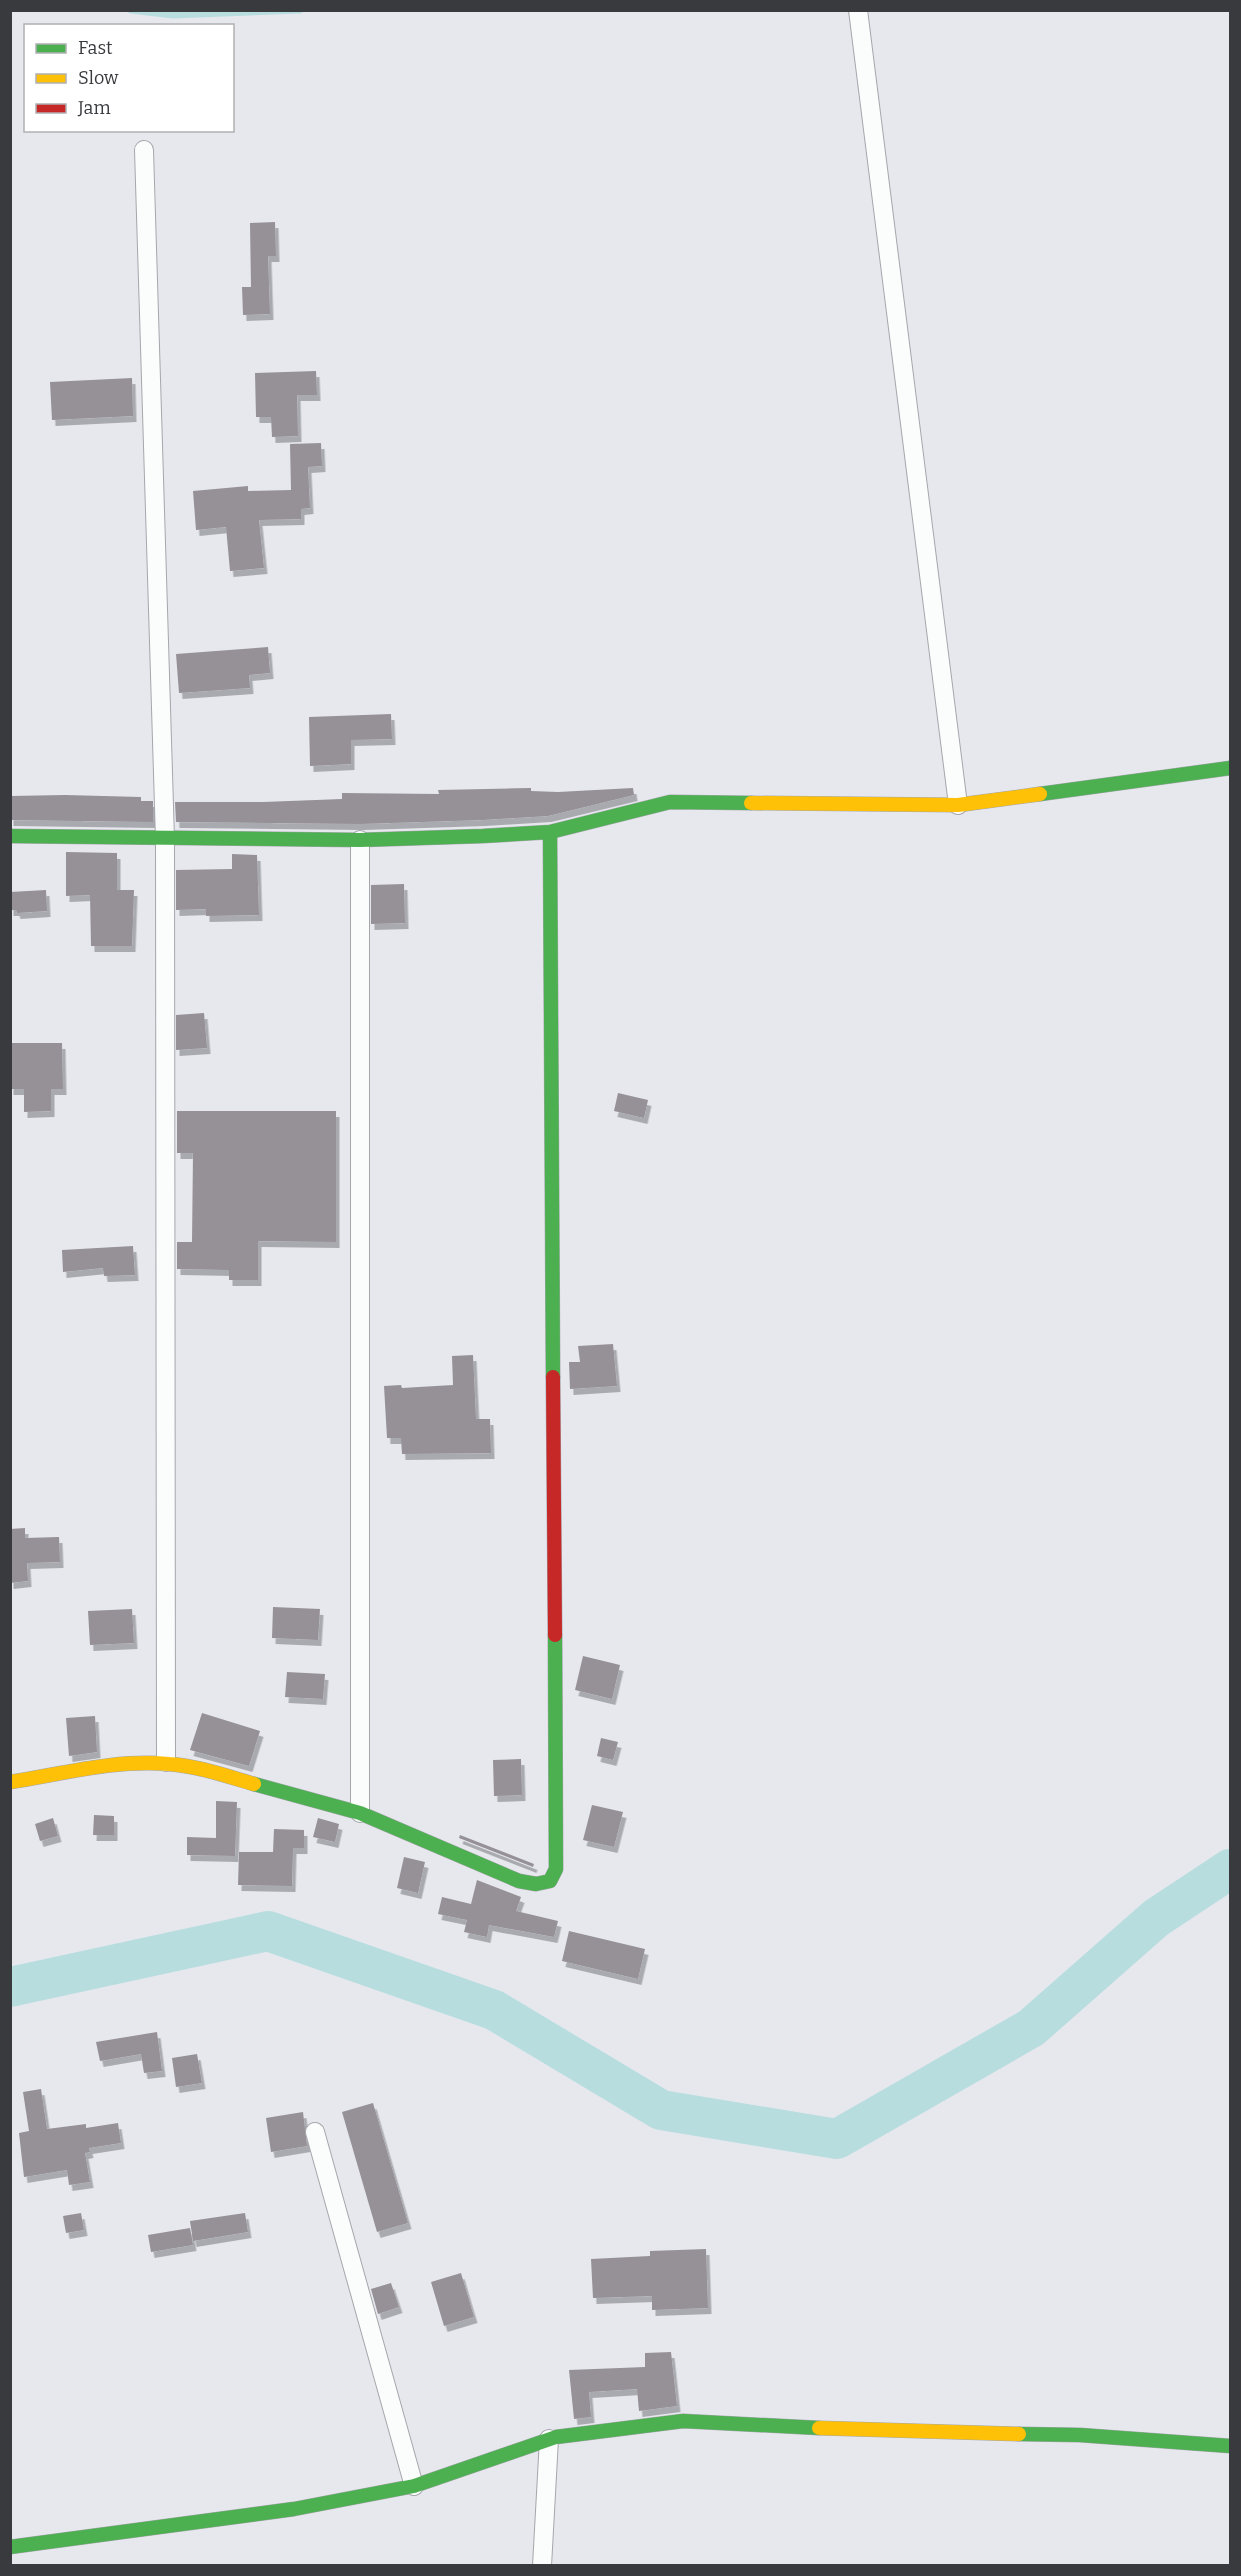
<svg xmlns="http://www.w3.org/2000/svg" width="1241" height="2576" viewBox="0 0 1241 2576" font-family="Bitter,serif">
<style>
.lines{fill:none;stroke-linecap:round;stroke-linejoin:round}
.stream{stroke:#b8dddf;stroke-width:7}
.river{stroke:#b8dddf;stroke-width:40}
.building{fill:#969197;filter:url(#shadow)}
.street-casing{stroke:#a5a7ab;stroke-width:20}
.fast-casing{stroke:#a5a7ab;stroke-width:15}
.slow-casing{stroke:#a5a7ab;stroke-width:15}
.jam-casing{stroke:#a5a7ab;stroke-width:15}
.street{stroke:#fbfcfc;stroke-width:18}
.fast{stroke:#4caf50;stroke-width:14}
.slow{stroke:#ffc107;stroke-width:14}
.jam{stroke:#c62828;stroke-width:14}
</style>
<defs>
<filter id="shadow"><feDropShadow dx="3.5" dy="6" stdDeviation="0" flood-color="#0004"/></filter>
</defs>
<rect width="100%" height="100%" fill="#e6e8ee"/>
<g class="lines">
<path class="stream" d="M131,10L173,15L300,10"/>
<path class="river" d="M10,1987L268,1931L494,2010L661,2110L837,2139L1031,2028L1156,1918L1230,1869"/>
</g>
<path class="building" d="M275,222L276,256H268L270,314L243,315L242,287H251L250,223Z
M316,371L317,395H297L298,436L272,437L271,417H256L255,373Z
M132,378L133,416L52,420L50,382Z
M321,443L322,466L308,467L310,508L301,509V519L259,520L264,568L230,571L226,527L196,530L193,491L248,486V491L291,490L290,444Z
M268,647L270,673L249,675L250,688L179,693L176,654Z
M391,714L392,739L351,740V764L310,766L309,717Z
M531,788V791L558,792L633,788L634,795L548,816L482,820L360,824L176,822L175,802H263L342,799V793L439,794L438,790Z
M65,795L141,797V801H153V822L10,820V796Z
M66,852L117,853V890H134L132,946H91L90,895L66,896Z
M232,854L257,855L259,915L206,916V909L176,910V870L232,869Z
M404,884L405,923L371,924V885Z
M46,890L47,911L17,913L16,910H10V892Z
M204,1013L207,1048L176,1050V1015Z
M10,1043H62L63,1089H51V1111L24,1112V1089H10Z
M618,1093L648,1100L644,1118L614,1111Z
M177,1111H336V1242L258,1241V1280H229V1270L177,1269V1242H192L193,1153H177Z
M133,1246L135,1275L104,1276L103,1268L63,1272L62,1250Z
M613,1344L617,1386L570,1389L569,1362H580L578,1346Z
M473,1355L476,1419H490L491,1453L402,1454L401,1438H387L384,1386L401,1385L402,1388L453,1385L452,1356Z
M25,1528V1538L59,1537L60,1562L27,1563L28,1581L10,1583V1529Z
M273,1607L320,1609L318,1640L272,1638Z
M132,1609L134,1643L90,1645L88,1611Z
M583,1656L620,1665L612,1699L575,1690Z
M287,1672L325,1674L323,1699L285,1697Z
M202,1713L260,1731L249,1766L190,1750Z
M95,1716L97,1752L69,1756L66,1718Z
M601,1738L618,1742L613,1760L597,1756Z
M521,1759L522,1795L494,1796L493,1760Z
M216,1801L237,1802L235,1856L187,1855V1837L216,1838Z
M592,1805L623,1812L614,1847L583,1840Z
M94,1815L114,1816V1835H93Z
M53,1818L58,1836L40,1841L35,1824Z
M318,1818L339,1824L335,1842L313,1837Z
M274,1829L304,1830V1848H293L292,1886L238,1885L239,1852H273Z
M460,1835L534,1864L533,1867L459,1838Z
M404,1857L425,1862L418,1893L397,1888Z
M477,1880L521,1897L516,1911L558,1921L554,1937L489,1925L487,1937L464,1932L467,1920L438,1914L442,1897L471,1904Z
M569,1931L645,1949L638,1979L562,1961Z
M157,2032L162,2071L144,2073L141,2054L100,2061L96,2042Z
M197,2054L202,2083L176,2087L172,2058Z
M41,2089L47,2129L86,2124V2128L118,2123L121,2143L89,2148L90,2152L85,2153L90,2182L69,2185L67,2170L24,2177L19,2133L29,2131L23,2092Z
M373,2103L408,2223L377,2232L342,2112Z
M303,2112L307,2146L271,2152L266,2118Z
M81,2213L84,2230L66,2233L63,2216Z
M245,2213L248,2232L193,2241L190,2221Z
M190,2228L193,2245L151,2252L148,2235Z
M706,2249L708,2308L652,2310V2296L593,2298L591,2259L650,2256V2251Z
M461,2273L474,2317L444,2326L431,2282Z
M391,2283L399,2307L378,2314L371,2289Z
M671,2352L677,2406L639,2411L637,2389L589,2392L591,2417L574,2419L569,2370L645,2367V2353Z"/>
<g class="lines">
<defs>
<path id="street" d="M858,10L958,805
M144,150L165,839L166,1762
M360,1813V840
M315,2132L414,2486
M542,2566L549,2439"/>
<path id="fast" d="M1040,794L1230,768
M550,832L553,1377
M10,836L360,840L483,836L550,832L670,802L751,803
M254,1784L360,1813L519,1881L536,1884L550,1881L556,1869L555,1635
M1019,2434L1080,2435L1230,2446
M10,2547L294,2509L414,2486L556,2437L683,2421L819,2428"/>
<path id="slow" d="M751,803L958,805L1040,794
M10,1782C62,1774 116,1759 169,1764C198,1766 226,1776 254,1784
M819,2428L1019,2434"/>
<path id="jam" d="M553,1377L555,1635"/>
</defs>
<use href="#street" class="street-casing"/>
<use href="#fast" class="fast-casing"/>
<use href="#slow" class="slow-casing"/>
<use href="#jam" class="jam-casing"/>
<use href="#street" class="street"/>
<use href="#fast" class="fast"/>
<use href="#slow" class="slow"/>
<use href="#jam" class="jam"/>
</g>
<rect width="1241" height="2576" fill="none" stroke="#393a3e" stroke-width="24"/>
<rect x="24" y="24" width="210" height="108" fill="#ffffff" stroke="#b0b0b2" stroke-width="1.5"/>
<rect x="36" y="44" width="30" height="9" fill="#4caf50" stroke="#b0b0b2" stroke-width="1.5"/>
<text x="78" y="54" font-size="18" fill="#393a3e">Fast</text>
<rect x="36" y="74" width="30" height="9" fill="#ffc107" stroke="#b0b0b2" stroke-width="1.5"/>
<text x="78" y="84" font-size="18" fill="#393a3e">Slow</text>
<rect x="36" y="104" width="30" height="9" fill="#c62828" stroke="#b0b0b2" stroke-width="1.5"/>
<text x="78" y="114" font-size="18" fill="#393a3e">Jam</text>
</svg>
